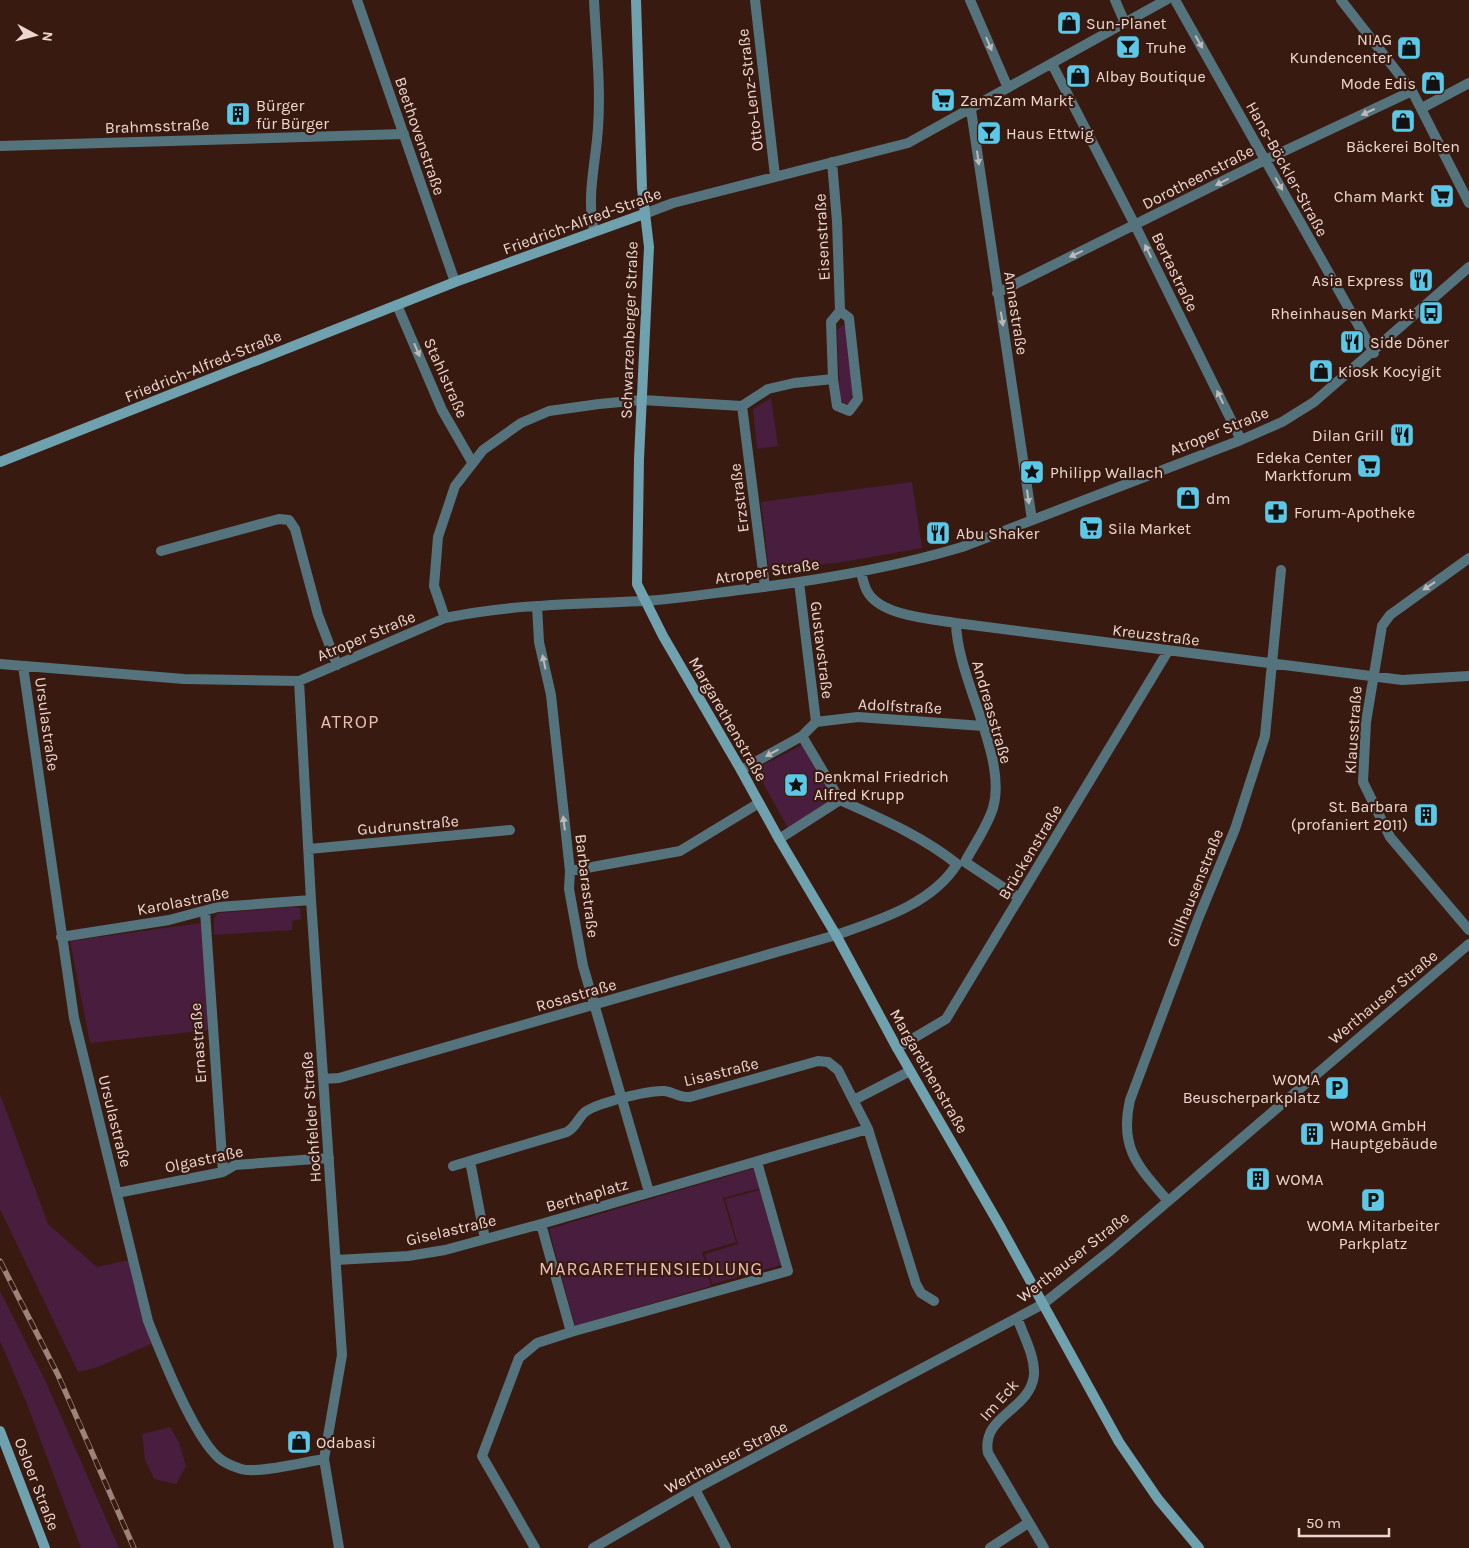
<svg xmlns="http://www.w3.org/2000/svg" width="1469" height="1548" viewBox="0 0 1469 1548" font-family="Karla,sans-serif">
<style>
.green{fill:#491d3e}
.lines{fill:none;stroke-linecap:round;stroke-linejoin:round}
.street{stroke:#55737d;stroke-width:10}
.secondary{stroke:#6fa1af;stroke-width:10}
.rail-casing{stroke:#9d847b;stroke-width:5.5}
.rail{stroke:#391a10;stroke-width:4;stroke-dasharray:11;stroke-linecap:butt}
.oneway{fill:#bfb9b7}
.labels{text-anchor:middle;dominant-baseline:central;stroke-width:4.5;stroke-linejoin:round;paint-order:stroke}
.poi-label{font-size:16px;fill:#ecd7d0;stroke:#391a10;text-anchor:start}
.street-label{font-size:16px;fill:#ecd7d0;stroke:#391a10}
.neighbourhood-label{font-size:18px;letter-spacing:1px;fill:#e9bfb2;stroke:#391a10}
.quarter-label{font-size:19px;letter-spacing:1px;fill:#e9bfb2;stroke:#391a10}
</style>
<rect width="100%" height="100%" fill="#391a10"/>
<path class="green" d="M843,325L847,326L853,395L848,404L843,403L840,399L837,330Z
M771,398L778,446L757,449L753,409Z
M912,482L922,548L843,562L769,571L761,502Z
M802,745L833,799L788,828L755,769Z
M293,907L300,908L301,919L292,921V930L214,935V918L218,913Z
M201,923L210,1030L90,1043L70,941Z
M0,1094L48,1224L97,1267L129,1260L153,1343L98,1367L78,1372L0,1209Z
M755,1168L760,1188L723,1198L736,1242L702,1252L711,1286L575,1326L549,1229Z
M760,1190L781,1265L712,1284L705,1254L738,1244L725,1199Z
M0,1291L46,1382L119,1548H81L27,1404L0,1341Z
M170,1427L179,1442L186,1466L176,1484L154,1479L145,1459L142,1434Z"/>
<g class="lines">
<path class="street" d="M357,0L455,282
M755,0L775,176
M970,0L1008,88
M1115,0L1125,23
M1175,0L1374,353
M1341,0L1412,91L1469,203
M1052,64L1135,225L1241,440
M1422,108L1469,83
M971,110L1032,520
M0,146L404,134
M832,162L837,221L840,311L831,322L833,379L837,406L849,411L858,399L849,318L840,311
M644,214L673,203L908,143L1166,0
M594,231C586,196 596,162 598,128C601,86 596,42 594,0
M997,293L1265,160L1412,91
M397,305L442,410L472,462
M742,406L765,587
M161,551L279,519L289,520L295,529L318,615L337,665
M1469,558L1390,615L1382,626L1366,722L1363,782L1390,837L1469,930
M861,573C863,579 864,586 867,591C880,616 931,619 956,623L1402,680L1469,676
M799,582L816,722
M537,606L539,642L551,695L570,871L569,889L583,966L649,1192
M445,618L434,586L438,537L455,486L483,450L521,423L549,411L599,404L642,400L742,406L768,389L794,383L833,379
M956,623C957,679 1008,757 993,808C987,827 974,845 965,862
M0,664L184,679L299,681L445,618C511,604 578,604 645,601C676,599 708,594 739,590C815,581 889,569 962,547L1241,440L1282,422L1314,402L1469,267
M23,666L74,1018L148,1321C161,1354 194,1438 220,1459C225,1463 235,1467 241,1469C257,1474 305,1462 324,1459
M299,681L311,900L342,1355L324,1459L339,1548
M816,722L858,717L983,726
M741,770L802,736L816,722
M840,800C880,818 922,836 957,864
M779,839L840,800L802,736
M309,849L510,830
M965,862L1019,898
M570,871L680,851L759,803
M205,911L223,1172
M61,937L169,920L218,907L311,900
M897,1048L946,1019L1168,651
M323,1079L339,1078L836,935C879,920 932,904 957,864
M854,1100L910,1071
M470,1161L485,1239
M453,1166L567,1132C576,1127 578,1118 585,1112C597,1103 649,1090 664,1091C674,1092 680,1098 690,1097L818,1061L828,1062L838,1070L868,1129L916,1284L921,1293L934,1301
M117,1193L223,1172L235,1165L329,1158
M1167,1200C1138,1166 1119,1148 1130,1100L1198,919L1235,829L1265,736L1281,570
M541,1224L571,1332
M336,1260L408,1256L445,1250L541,1224L868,1129
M1018,1320C1024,1337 1035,1356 1034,1375C1030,1411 981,1415 988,1453L1044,1548
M695,1489L726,1548
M535,1548L482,1456L519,1358L537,1343L571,1332L788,1271L757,1162
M593,1548L695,1489L1043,1304L1111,1250L1469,944
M990,1548L1028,1523"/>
<path class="secondary" d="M636,0L642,188L649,247L639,459L637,584L663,636L741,770L779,839L836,935L897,1048L1000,1226L1119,1442L1158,1499L1199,1548
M0,462L455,282L644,214
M0,1431L45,1548"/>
<defs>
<path id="rail" d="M0,1261L58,1375L134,1548"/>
</defs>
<use href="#rail" class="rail-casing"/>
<use href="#rail" class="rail"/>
</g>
<defs><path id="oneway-solid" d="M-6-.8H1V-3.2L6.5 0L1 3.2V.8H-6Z" transform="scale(1.25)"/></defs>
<g class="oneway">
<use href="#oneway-solid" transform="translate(1199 42) rotate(61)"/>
<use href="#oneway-solid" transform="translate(989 44) rotate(67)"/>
<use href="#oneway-solid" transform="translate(1368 112) rotate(155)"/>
<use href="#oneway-solid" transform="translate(978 158) rotate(82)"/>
<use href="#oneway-solid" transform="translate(1222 182) rotate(153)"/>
<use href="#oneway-solid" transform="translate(1279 184) rotate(61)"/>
<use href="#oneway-solid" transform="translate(1148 251) rotate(-116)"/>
<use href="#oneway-solid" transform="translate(1076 254) rotate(155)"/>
<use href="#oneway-solid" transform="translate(1002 319) rotate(81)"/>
<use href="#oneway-solid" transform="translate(417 350) rotate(67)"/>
<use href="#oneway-solid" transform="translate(1220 397) rotate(-116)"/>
<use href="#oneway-solid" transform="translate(1028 497) rotate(82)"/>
<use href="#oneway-solid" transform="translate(1429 586) rotate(146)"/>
<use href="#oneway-solid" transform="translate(544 662) rotate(-102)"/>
<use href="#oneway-solid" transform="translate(772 753) rotate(151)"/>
<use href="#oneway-solid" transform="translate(564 823) rotate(-97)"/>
</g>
<defs>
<symbol id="shop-square" viewBox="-11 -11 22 22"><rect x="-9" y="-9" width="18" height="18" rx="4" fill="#5ac8e6" stroke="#391a10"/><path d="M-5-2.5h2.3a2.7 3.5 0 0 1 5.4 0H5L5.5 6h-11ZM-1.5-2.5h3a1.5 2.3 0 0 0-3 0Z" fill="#111"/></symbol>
<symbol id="bar-square" viewBox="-11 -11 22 22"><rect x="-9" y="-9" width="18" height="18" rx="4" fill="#5ac8e6" stroke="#391a10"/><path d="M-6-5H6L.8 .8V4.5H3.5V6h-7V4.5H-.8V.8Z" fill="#111"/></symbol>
<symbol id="supermarket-square" viewBox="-11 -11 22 22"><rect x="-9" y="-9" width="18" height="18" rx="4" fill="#5ac8e6" stroke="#391a10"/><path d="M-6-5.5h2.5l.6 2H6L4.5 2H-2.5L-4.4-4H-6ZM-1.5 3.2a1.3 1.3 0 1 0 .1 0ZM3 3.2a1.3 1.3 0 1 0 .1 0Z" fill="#111"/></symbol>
<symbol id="building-square" viewBox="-11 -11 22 22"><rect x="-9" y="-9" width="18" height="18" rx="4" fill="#5ac8e6" stroke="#391a10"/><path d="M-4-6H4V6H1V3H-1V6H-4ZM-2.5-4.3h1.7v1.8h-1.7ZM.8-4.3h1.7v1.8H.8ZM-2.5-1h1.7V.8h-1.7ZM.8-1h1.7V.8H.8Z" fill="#111"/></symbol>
<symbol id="restaurant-square" viewBox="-11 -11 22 22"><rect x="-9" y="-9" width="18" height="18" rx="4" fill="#5ac8e6" stroke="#391a10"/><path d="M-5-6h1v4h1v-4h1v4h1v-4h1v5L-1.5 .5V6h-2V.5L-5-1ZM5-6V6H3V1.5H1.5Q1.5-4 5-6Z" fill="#111"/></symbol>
<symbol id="bus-square" viewBox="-11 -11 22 22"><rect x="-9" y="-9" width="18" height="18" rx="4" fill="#5ac8e6" stroke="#391a10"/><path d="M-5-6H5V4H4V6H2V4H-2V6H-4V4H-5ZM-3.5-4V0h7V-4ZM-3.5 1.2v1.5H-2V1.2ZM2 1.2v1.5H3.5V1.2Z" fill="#111"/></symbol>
<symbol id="sight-square" viewBox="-11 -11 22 22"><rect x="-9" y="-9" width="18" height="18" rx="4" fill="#5ac8e6" stroke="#391a10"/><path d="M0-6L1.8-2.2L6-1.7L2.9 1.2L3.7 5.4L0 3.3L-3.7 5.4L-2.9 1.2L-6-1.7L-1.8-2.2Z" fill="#111"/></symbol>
<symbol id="pharmacy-square" viewBox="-11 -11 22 22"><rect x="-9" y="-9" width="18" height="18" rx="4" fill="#5ac8e6" stroke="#391a10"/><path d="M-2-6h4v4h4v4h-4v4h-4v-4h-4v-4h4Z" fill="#111"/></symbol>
<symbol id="parking-square" viewBox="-11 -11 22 22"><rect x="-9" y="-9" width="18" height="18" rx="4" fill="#5ac8e6" stroke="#391a10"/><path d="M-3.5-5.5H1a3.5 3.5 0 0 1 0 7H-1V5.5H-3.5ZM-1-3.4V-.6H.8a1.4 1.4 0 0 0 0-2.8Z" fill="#111"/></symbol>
</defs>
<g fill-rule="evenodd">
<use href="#shop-square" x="1055" y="9" width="28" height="28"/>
<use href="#bar-square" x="1114" y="33" width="28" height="28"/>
<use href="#shop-square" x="1395" y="34" width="28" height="28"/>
<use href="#shop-square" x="1064" y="62" width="28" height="28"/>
<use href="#shop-square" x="1419" y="69" width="28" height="28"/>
<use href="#supermarket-square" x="929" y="86" width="28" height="28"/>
<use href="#building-square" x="224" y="100" width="28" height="28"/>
<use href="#shop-square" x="1389" y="107" width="28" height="28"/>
<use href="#bar-square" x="975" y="119" width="28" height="28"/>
<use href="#supermarket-square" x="1428" y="182" width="28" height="28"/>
<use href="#restaurant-square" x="1407" y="266" width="28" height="28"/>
<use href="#bus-square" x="1417" y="299" width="28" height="28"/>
<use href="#restaurant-square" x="1338" y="328" width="28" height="28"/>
<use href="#shop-square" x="1307" y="357" width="28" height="28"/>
<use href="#restaurant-square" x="1388" y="421" width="28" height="28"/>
<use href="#supermarket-square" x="1355" y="452" width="28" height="28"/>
<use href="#sight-square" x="1018" y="458" width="28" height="28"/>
<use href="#shop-square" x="1174" y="484" width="28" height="28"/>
<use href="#pharmacy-square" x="1262" y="498" width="28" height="28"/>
<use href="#supermarket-square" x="1077" y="514" width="28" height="28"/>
<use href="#restaurant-square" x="924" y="519" width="28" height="28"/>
<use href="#sight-square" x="782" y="771" width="28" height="28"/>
<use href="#building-square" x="1412" y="801" width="28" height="28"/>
<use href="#parking-square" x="1323" y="1074" width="28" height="28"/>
<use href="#building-square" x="1298" y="1120" width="28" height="28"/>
<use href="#building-square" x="1244" y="1165" width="28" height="28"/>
<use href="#parking-square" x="1359" y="1186" width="28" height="28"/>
<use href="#shop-square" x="285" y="1428" width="28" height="28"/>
</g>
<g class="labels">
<g class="poi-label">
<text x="1086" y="23">Sun-Planet</text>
<text x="1392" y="39" text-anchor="end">NIAG<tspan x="1392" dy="18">Kundencenter</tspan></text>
<text x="1146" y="47">Truhe</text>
<text x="1096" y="76">Albay Boutique</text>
<text x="1416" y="83" text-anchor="end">Mode Edis</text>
<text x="960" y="100">ZamZam Markt</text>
<text x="256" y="105">Bürger<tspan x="256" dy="18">für Bürger</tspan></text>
<text x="1006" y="133">Haus Ettwig</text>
<text x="1403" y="146" text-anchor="middle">Bäckerei Bolten</text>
<text x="1424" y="196" text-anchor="end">Cham Markt</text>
<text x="1404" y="280" text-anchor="end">Asia Express</text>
<text x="1414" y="313" text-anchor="end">Rheinhausen Markt</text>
<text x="1370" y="342">Side Döner</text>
<text x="1338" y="371">Kiosk Kocyigit</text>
<text x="1384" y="435" text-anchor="end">Dilan Grill</text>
<text x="1352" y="457" text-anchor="end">Edeka Center<tspan x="1352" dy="18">Marktforum</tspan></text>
<text x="1050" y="472">Philipp Wallach</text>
<text x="1206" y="498">dm</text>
<text x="1294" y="512">Forum-Apotheke</text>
<text x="1108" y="528">Sila Market</text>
<text x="956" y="533">Abu Shaker</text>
<text x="814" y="776">Denkmal Friedrich<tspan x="814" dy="18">Alfred Krupp</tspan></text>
<text x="1408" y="806" text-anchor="end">St. Barbara<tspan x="1408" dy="18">(profaniert 2011)</tspan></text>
<text x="1320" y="1079" text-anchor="end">WOMA<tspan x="1320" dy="18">Beuscherparkplatz</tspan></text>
<text x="1330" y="1125">WOMA GmbH<tspan x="1330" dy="18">Hauptgebäude</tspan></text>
<text x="1276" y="1179">WOMA</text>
<text x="1373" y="1225" text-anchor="middle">WOMA Mitarbeiter<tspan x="1373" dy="18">Parkplatz</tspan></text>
<text x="316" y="1442">Odabasi</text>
</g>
<g class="street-label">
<text transform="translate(750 90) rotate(-97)">Otto-Lenz-Straße</text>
<text transform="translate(157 126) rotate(-2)">Brahmsstraße</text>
<text transform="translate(420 136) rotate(71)">Beethovenstraße</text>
<text transform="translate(1287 169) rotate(61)">Hans-Böckler-Straße</text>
<text transform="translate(1198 177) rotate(-27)">Dorotheenstraße</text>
<text transform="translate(582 221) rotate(-20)">Friedrich-Alfred-Straße</text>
<text transform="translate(822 237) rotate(-93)">Eisenstraße</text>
<text transform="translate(1175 272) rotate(64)">Bertastraße</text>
<text transform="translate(1016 313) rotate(81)">Annastraße</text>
<text transform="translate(629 330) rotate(-88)">Schwarzenberger Straße</text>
<text transform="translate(203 366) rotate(-22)">Friedrich-Alfred-Straße</text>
<text transform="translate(446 378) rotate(66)">Stahlstraße</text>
<text transform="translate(1219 431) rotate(-22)">Atroper Straße</text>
<text transform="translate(739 498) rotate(-97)">Erzstraße</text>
<text transform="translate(767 571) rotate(-8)">Atroper Straße</text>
<text transform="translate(1156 635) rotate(7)">Kreuzstraße</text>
<text transform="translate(366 636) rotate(-23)">Atroper Straße</text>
<text transform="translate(822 650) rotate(83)">Gustavstraße</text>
<text transform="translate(900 706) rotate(3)">Adolfstraße</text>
<text transform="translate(992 712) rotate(74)">Andreasstraße</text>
<text transform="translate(728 719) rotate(60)">Margarethenstraße</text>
<text transform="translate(47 724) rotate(82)">Ursulastraße</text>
<text transform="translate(1353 730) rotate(-86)">Klausstraße</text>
<text transform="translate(408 825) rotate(-5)">Gudrunstraße</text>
<text transform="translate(1030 852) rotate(-59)">Brückenstraße</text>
<text transform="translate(587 886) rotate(83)">Barbarastraße</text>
<text transform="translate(1195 888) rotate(-68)">Gillhausenstraße</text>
<text transform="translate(183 901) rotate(-11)">Karolastraße</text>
<text transform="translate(576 995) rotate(-16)">Rosastraße</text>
<text transform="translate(1383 997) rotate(-40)">Werthauser Straße</text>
<text transform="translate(198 1043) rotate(-94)">Ernastraße</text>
<text transform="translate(929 1071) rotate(60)">Margarethenstraße</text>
<text transform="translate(721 1072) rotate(-14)">Lisastraße</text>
<text transform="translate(311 1117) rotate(-94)">Hochfelder Straße</text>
<text transform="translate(115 1121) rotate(76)">Ursulastraße</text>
<text transform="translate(204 1159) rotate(-12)">Olgastraße</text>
<text transform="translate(587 1195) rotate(-16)">Berthaplatz</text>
<text transform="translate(451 1230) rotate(-13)">Giselastraße</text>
<text transform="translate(1073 1257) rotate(-38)">Werthauser Straße</text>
<text transform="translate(999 1400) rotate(-48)">Im Eck</text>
<text transform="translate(726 1457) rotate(-28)">Werthauser Straße</text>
<text transform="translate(37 1484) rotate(69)">Osloer Straße</text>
</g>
<g class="neighbourhood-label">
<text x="651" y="1269">MARGARETHENSIEDLUNG</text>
</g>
<g class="quarter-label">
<text x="350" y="722">ATROP</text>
</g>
</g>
<g transform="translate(35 35) rotate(97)" stroke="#391a10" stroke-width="4" paint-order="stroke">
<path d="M0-4L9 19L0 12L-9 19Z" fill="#ecd7d0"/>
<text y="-8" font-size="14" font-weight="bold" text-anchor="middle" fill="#ecd7d0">N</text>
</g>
<path d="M1299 1528v8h90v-8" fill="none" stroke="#ecd7d0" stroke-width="2.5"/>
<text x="1306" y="1528" font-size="15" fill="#ecd7d0" stroke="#391a10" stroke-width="4" paint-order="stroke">50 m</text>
</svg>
